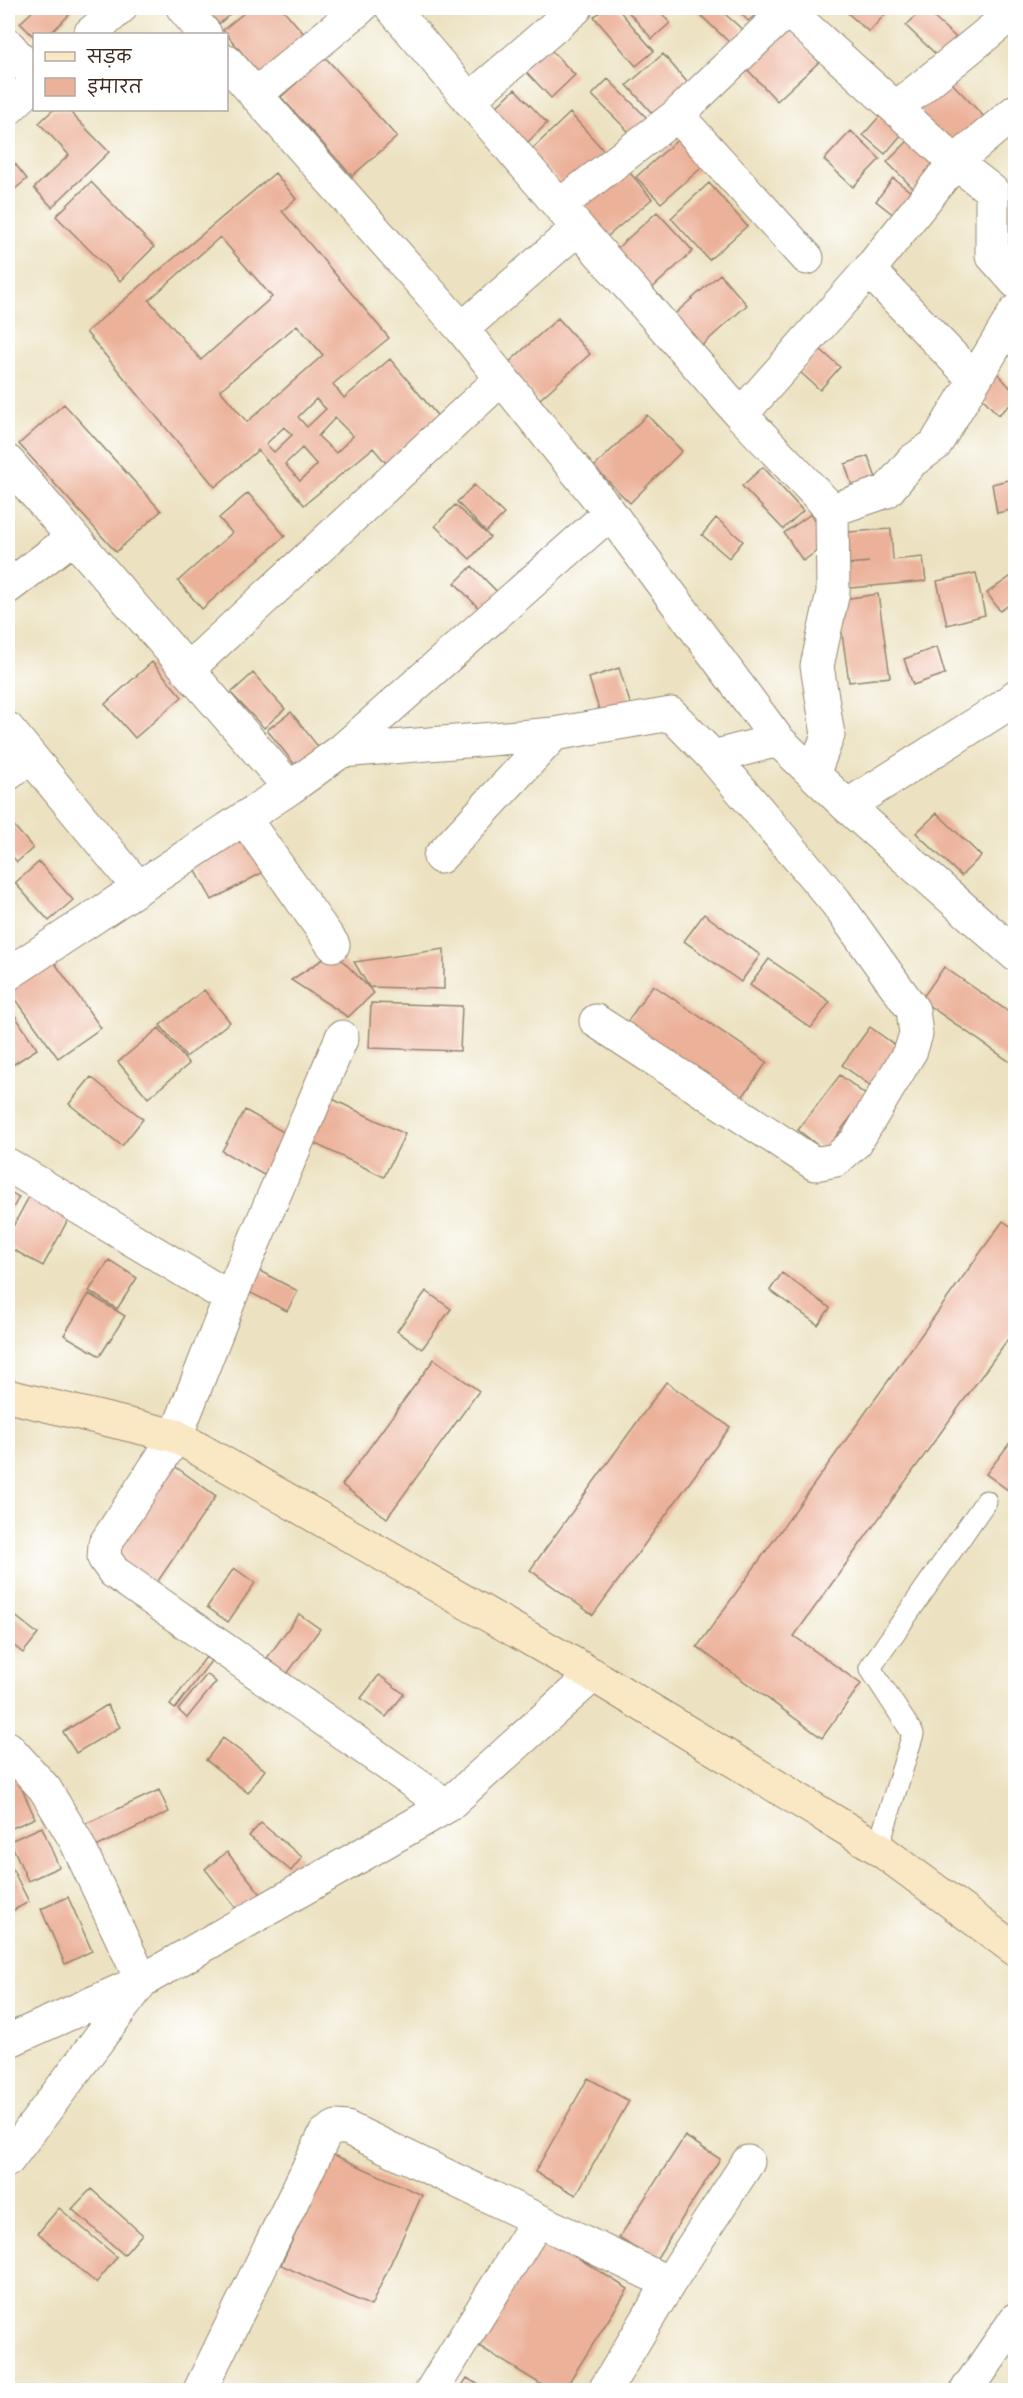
<svg xmlns="http://www.w3.org/2000/svg" width="1023" height="2398" viewBox="0 0 1023 2398" font-family="Pangolin,'Playpen Sans Deva',sans-serif">
<style>
.building{fill:#ecb199;fill-rule:evenodd}
.lines{fill:none;stroke-linecap:round;stroke-linejoin:round}
.lane-casing{stroke:#948670;stroke-width:23}
.street-casing{stroke:#948670;stroke-width:35}
.secondary-casing{stroke:#948670;stroke-width:35}
.lane{stroke:#fff;stroke-width:21}
.street{stroke:#fff;stroke-width:33}
.secondary{stroke:#fae7c3;stroke-width:33}
</style>
<rect width="100%" height="100%" fill="#fff"/>
<filter id="ink" filterUnits="userSpaceOnUse"><feTurbulence type="fractalNoise" baseFrequency=".0167" numOctaves="2"/><feDisplacementMap in="SourceGraphic" scale="12" xChannelSelector="R" yChannelSelector="G"/><feConvolveMatrix kernelMatrix="1 2 1 2 8 2 1 2 1" color-interpolation-filters="sRGB"/></filter>
<filter id="wash" filterUnits="userSpaceOnUse"><feTurbulence type="fractalNoise" baseFrequency=".008" numOctaves="4" result="noise"/><feDisplacementMap in="SourceGraphic" scale="24" xChannelSelector="R" yChannelSelector="G"/><feGaussianBlur stdDeviation="1.35" result="paint"/><feColorMatrix in="noise" values="0 0 0 0 0 0 0 0 0 0 0 0 0 0 0 0 0 1.4 0 .05"/><feComposite in="paint" operator="in"/></filter>
<g filter="url(#wash)">
<rect width="100%" height="100%" fill="#ece2c1"/>
<g id="blocks">
<path class="building" d="M36,8H70L73,11L50,34H34V37L20,23Z
M205,8H237L219,24Z
M250,8H282L310,41L264,80L223,30Z
M605,8H617L654,51L636,66L594,17Z
M625,8H657L670,23L652,39Z
M693,8H718L743,30L731,44Z
M736,8H764L748,21Z
M842,8H881L887,12L869,32Z
M923,8L960,41L942,60L906,26Z
M787,27L819,62L777,101L745,67Z
M545,44L575,75L551,98L521,66Z
M663,54L693,89L658,120L627,85Z
M325,57L397,137L352,176L281,97Z
M608,79L651,122L635,138L592,95Z
M950,81L987,120L952,154L915,115Z
M515,89L547,123L525,145L492,111Z
M886,109L908,127L885,154L863,135Z
M53,110H68L109,152L52,207L34,188L69,155L39,123Z
M570,113L606,153L567,190L530,151Z
M851,131L880,159L853,187L824,160Z
M683,135L708,162L661,203L636,177Z
M914,135L944,165L917,192L887,162Z
M8,155L27,179L8,195Z
M626,168L652,199L603,240L577,210Z
M275,173L296,199L282,211L389,338L333,384L344,398L390,359L446,426L393,471L373,448L304,505L258,450L215,487L86,332ZM220,237L272,297L201,360L149,300ZM297,325L323,355L247,422L220,390ZM316,399L326,409L307,427L298,417ZM335,418L353,436L336,453L318,436ZM284,427L292,435L274,452L266,444ZM302,448L317,465L300,481L285,464Z
M893,178L921,200L904,223L876,201Z
M91,182L154,247L120,281L56,216Z
M709,183L747,226L709,260L671,218Z
M657,212L693,251L649,291L613,252Z
M720,274L747,305L698,349L670,318Z
M558,318L590,354L539,400L507,364Z
M820,349L840,367L820,390L800,372Z
M997,373L1016,394V400L998,415L976,391Z
M64,404L161,511L116,552L19,444Z
M647,415L682,451L630,503L594,467Z
M868,456L880,489L856,498L845,464Z
M763,467L803,511L783,529L742,486Z
M1016,478V509L997,513L992,484Z
M474,485L504,514L486,532L457,502Z
M248,493L285,536L202,609L178,581L232,533L219,518Z
M455,505L490,537L470,559L435,526Z
M811,514L829,542L803,561L784,533Z
M716,518L743,541L729,558L702,535Z
M891,529L893,560L923,557L926,581L840,589L838,566L869,562L836,565L834,533Z
M472,566L504,599L486,616L455,583Z
M976,573L985,615L947,625L937,581Z
M1016,573V600L1000,611L987,593Z
M878,594L890,677L849,682L837,600Z
M937,647L945,674L913,685L904,659Z
M152,662L182,697L135,738L105,704Z
M619,668L633,712L603,722L589,678Z
M253,673L285,709L264,728L231,693Z
M291,712L323,753L300,771L267,730Z
M937,813L981,856L961,876L916,833Z
M8,819L33,848L17,862L8,851Z
M246,832L267,870L212,900L191,862Z
M39,862L73,900L49,921L15,883Z
M704,914L760,955L741,982L684,941Z
M444,949V989L369,987L354,962Z
M334,952L374,993L348,1017L291,980Z
M52,959L101,1028L58,1058L9,990Z
M769,959L830,1002L811,1028L750,985Z
M944,967L1016,1017V1066L921,1000Z
M653,985L767,1062L739,1102L625,1025Z
M204,990L230,1022L186,1057L160,1025Z
M371,1003L462,1006L460,1051L369,1048Z
M8,1005L37,1049L8,1068Z
M870,1027L899,1048L871,1086L842,1065Z
M159,1028L189,1064L148,1098L118,1062Z
M840,1075L867,1096L825,1151L798,1130Z
M91,1077L143,1119L122,1146L69,1104Z
M324,1095L405,1134L384,1177L303,1138Z
M245,1110L292,1137L269,1178L222,1151Z
M8,1191L19,1197L8,1217Z
M32,1191L72,1212L43,1266L8,1247V1236Z
M1003,1221L1016,1230V1328L794,1636L861,1684L822,1738L697,1647Z
M109,1260L137,1278L117,1309L89,1291Z
M256,1269L298,1291L287,1311L245,1290Z
M782,1273L830,1308L818,1325L770,1290Z
M426,1291L451,1309L422,1349L397,1331Z
M89,1294L125,1316L100,1356L64,1335Z
M434,1359L479,1391L387,1518L342,1485Z
M666,1382L730,1427L593,1615L530,1570Z
M1016,1435V1496L986,1474Z
M173,1465L216,1496L156,1584L112,1554Z
M234,1568L255,1583L228,1622L207,1607Z
M299,1614L320,1629L287,1674L267,1658Z
M14,1615L38,1634L23,1653L8,1641V1622Z
M206,1657L211,1661L175,1709L170,1705Z
M207,1674L216,1682L187,1718L178,1710Z
M379,1675L404,1694L386,1717L361,1698Z
M107,1705L120,1727L76,1753L63,1732Z
M223,1738L265,1770L248,1793L206,1760Z
M8,1758L35,1818L10,1829L8,1825Z
M159,1790L169,1812L96,1847L85,1824Z
M261,1823L302,1857L291,1871L249,1836Z
M42,1827L59,1867L28,1881L10,1841Z
M227,1852L264,1898L242,1916L205,1869Z
M10,1864L29,1902L8,1913V1865Z
M68,1897L92,1951L65,1964L41,1909Z
M588,2078L629,2101L576,2195L535,2172Z
M685,2136L720,2159L655,2261L619,2238Z
M332,2154L422,2195L371,2306L281,2265Z
M91,2189L142,2234L124,2255L72,2209Z
M59,2208L117,2257L96,2283L38,2233Z
M546,2238L628,2289L564,2390H550L479,2346Z
M467,2378L487,2390H459Z"/>
</g>
</g>
<g filter="url(#ink)">
<use href="#blocks" fill-opacity="0" stroke="#948670" stroke-width="1.5"/>
<g class="lines">
<defs>
<path id="lane" d="M878,1848L913,1734L870,1668L986,1501"/>
<path id="street" d="M183,8L205,34
M392,8L578,228L741,415L832,510L833,592L817,666L828,735L814,772
M785,8L955,162L992,191V255L1016,282
M90,34L120,8
M8,45L34,76
M226,61L462,329L610,513L778,740L847,806L1016,955
M255,95L360,8
M469,100L576,8
M896,108L1016,10
M8,109L34,84
M677,115L807,258
M560,205L677,115L789,8
M869,270L974,379
M462,329L578,228
M741,415L869,270L955,162L1016,111
M8,462L290,788
M832,510L887,491L912,461L935,445L1016,311
M8,587L72,538
M187,670L501,379
M8,729L138,887
M341,751L554,734L671,714L713,757L778,740
M8,774L30,756
M847,806L1000,709L1016,696
M244,818L333,945
M440,857L554,734
M8,974L290,788L341,751L610,513
M596,1021L815,1164L836,1160L856,1142L911,1050L916,1034L913,1010L835,901L713,757
M342,1037L230,1298L176,1436L105,1544L104,1558L114,1572L447,1806
M8,1165L230,1298
M8,1748L45,1789L75,1839L142,1981L8,2160
M8,2041L142,1981L447,1806L593,1675
M200,2390L325,2134L336,2127L347,2128L669,2283
M432,2390L538,2220
M605,2390L669,2283L748,2162
M967,2390L1016,2319"/>
<path id="secondary" d="M8,1396L176,1436L593,1675L878,1848L1016,1950"/>
</defs>
<use href="#lane" class="lane-casing"/>
<use href="#street" class="street-casing"/>
<use href="#secondary" class="secondary-casing"/>
<use href="#lane" class="lane"/>
<use href="#street" class="street"/>
<use href="#secondary" class="secondary"/>
</g>
</g>
<rect width="1023" height="2398" fill="none" stroke="#fff" stroke-width="30"/>
<rect x="33" y="33" width="195" height="78" fill="#ffffff" stroke="#b1aaa5" stroke-width="1.5"/>
<rect x="45" y="52" width="30" height="9" fill="#fae7c3" stroke="#b1aaa5" stroke-width="1.5"/>
<text x="87" y="63" font-size="18" fill="#3b2a1e">सड़क</text>
<rect x="45" y="78" width="30" height="18" fill="#ecb199" stroke="#b1aaa5" stroke-width="1.5"/>
<text x="87" y="93" font-size="18" fill="#3b2a1e">इमारत</text>
</svg>
